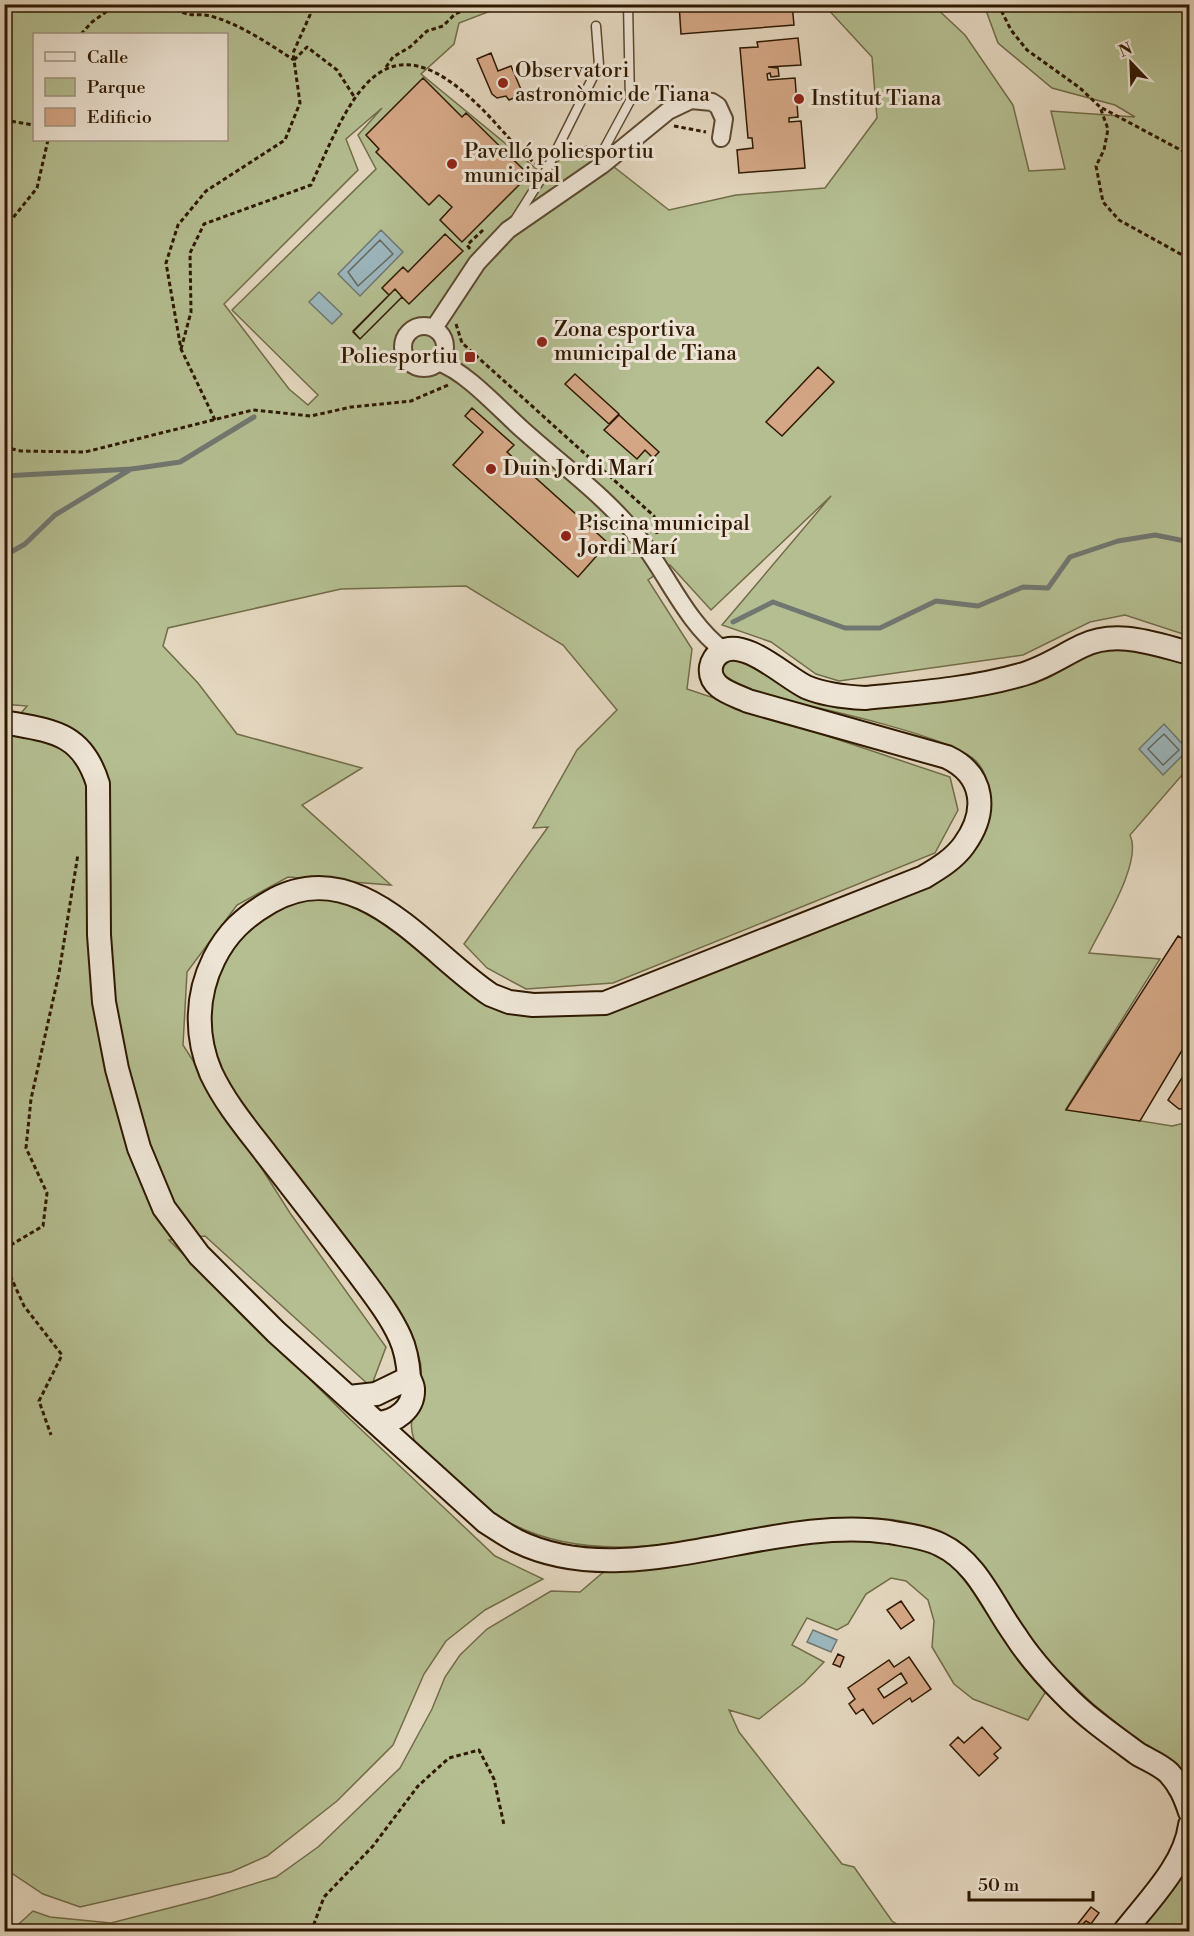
<svg xmlns="http://www.w3.org/2000/svg" width="1194" height="1936" viewBox="0 0 1194 1936" font-family="'Libre Bodoni',serif">
<style>
.green{fill:#b4be91;stroke:#726c48;stroke-width:1.5;fill-rule:evenodd}
.water{fill:#9bb6bd;stroke:#707771;stroke-width:1.5}
.lines{fill:none;stroke-linecap:round;stroke-linejoin:round}
.shore{stroke:#65685e;stroke-width:1.5}
.stream{stroke:#707771;stroke-width:5}
.building{fill:#d4a685;stroke:#2f1900;stroke-width:1.5;fill-rule:evenodd}
.lane-casing{stroke:#5c4830;stroke-width:11}
.street-casing{stroke:#5c4830;stroke-width:20}
.secondary-casing{stroke:#2f1900;stroke-width:26}
.path{stroke:#2f1900;stroke-width:3;stroke-dasharray:4.5 3;stroke-linecap:butt}
.lane{stroke:#ede4d5;stroke-width:8}
.street{stroke:#ede4d5;stroke-width:16}
.secondary{stroke:#ede4d5;stroke-width:22}
.poi-dot{fill:#8f2418;stroke:#ede4d5;stroke-width:2}
.labels{text-anchor:middle;dominant-baseline:central;stroke-width:6;stroke-linejoin:round;paint-order:stroke}
.poi-label{font-size:21px;fill:#2f1900;stroke:#ede4d5;text-anchor:start}
</style>
<rect width="100%" height="100%" fill="#e3d6be"/>
<filter id="stains"><feTurbulence type="fractalNoise" baseFrequency=".00333" numOctaves="4"/><feColorMatrix values="0 0 0 0 .2 0 0 0 0 .09 0 0 0 0 .02 0 0 0 .5 -.17"/></filter>
<radialGradient id="worn" r=".72"><stop offset=".6" stop-color="#630" stop-opacity="0"/><stop offset="1" stop-color="#630" stop-opacity=".3"/></radialGradient>
<path class="green" d="M4,5H506L459,23L454,44L421,74L539,171L587,146L669,210L736,195L825,188L877,118L872,57L824,5H933L965,35L1013,105L1029,171L1065,169L1051,111L1135,117L1115,105L1052,88L998,43L984,5H1190L1189,636L1125,615L1090,622L1023,655L839,681L816,674L771,642L722,625L831,496L711,610L670,565L648,580L692,649L687,689L950,777L958,810L935,853L613,983L526,989L487,968L464,944L548,827L533,828L577,750L617,710L563,645L466,586L341,589L168,628L163,646L198,683L237,734L362,768L302,805L391,885L288,877L237,905L187,972L183,1045L290,1213L386,1347L371,1387L205,1236L169,1240L350,1419L495,1556L543,1579L485,1610L446,1641L424,1674L393,1745L337,1801L267,1856L231,1872L80,1907L43,1894L4,1868V733L27,706L4,704ZM34,34H226V140H34ZM382,108L358,135L376,169L232,310L318,395L308,405L289,389L224,304L358,170L346,139Z
M1117,644L1189,660V767L1130,835C1143,862 1102,926 1089,953L1160,959L1066,1109L1172,1126L1189,1122V1789L1164,1761L1092,1703L1050,1663L1017,1622L935,1531C898,1515 862,1517 823,1520C722,1529 612,1573 514,1525C480,1508 451,1476 421,1452C401,1425 418,1405 421,1376C423,1360 414,1344 408,1331L238,1102L216,1058L208,1022L211,990L233,942L270,913L293,903L317,898L344,901L373,911L474,993L550,1016L914,891L988,803C988,786 988,774 976,761C949,733 781,700 734,689L723,680L720,661L738,657L845,701Z
M876,1536L934,1551L957,1567L1048,1688L1028,1720L973,1699L954,1684L932,1647L934,1621L928,1600L906,1581L891,1578L866,1594L848,1624L837,1630L807,1618L792,1645L824,1662L804,1683L759,1719L729,1710L739,1732L842,1864L854,1867L892,1921L907,1931L10,1932L33,1911L50,1917L111,1923L208,1898L276,1877L318,1847L400,1768L432,1709L445,1677L460,1655L487,1629L551,1591L580,1592L606,1570L818,1539Z
M1189,1854V1931L1132,1932Z"/>
<path class="water" d="M381,230L403,252L360,296L338,274Z
M319,292L342,314L332,324L309,302Z
M1164,724L1188,750L1163,775L1139,749Z
M813,1630L837,1640L831,1652L807,1642Z"/>
<g class="lines">
<path class="shore" d="M380,240L393,254L358,286L348,272Z
M1164,734L1179,750L1163,765L1148,749Z"/>
<path class="stream" d="M4,476L132,469L180,462L254,417
M4,556L25,544L55,515L131,469
M733,622L773,602L845,628H880L936,601L978,606L1023,587L1048,588L1070,557L1118,541L1155,535L1190,542"/>
</g>
<path class="building" d="M679,4H792L794,25L681,34Z
M798,38L801,65L768,67L778,68L779,76L771,77L770,73L767,74L768,80L795,78L798,117L789,118V122L801,121L805,168L739,173L737,150L753,148L752,138H748L740,48L758,47L757,42Z
M491,53L498,71L511,66L523,94L509,100L506,96L497,98L492,94L477,59Z
M423,78L462,117L466,113L529,175L462,242L440,220L452,207L439,195L429,205L376,152L379,149L366,135Z
M445,234L463,251L409,304L402,297L360,339L353,331L389,295L382,288L403,267L408,272Z
M395,289L402,297L360,339L353,332Z
M818,367L834,382L782,436L766,422Z
M575,374L619,414L609,424L565,384Z
M472,408L514,445L507,452L608,543L578,577L453,465L483,432L465,416Z
M619,415L659,452L653,458L645,450L637,459L604,430Z
M1178,936L1190,943V1037L1140,1121L1066,1110Z
M1190,1065V1108L1179,1109L1168,1100Z
M901,1601L914,1620L901,1629L887,1610Z
M838,1654L844,1657L840,1667L833,1664Z
M909,1657L931,1689L912,1702L910,1698L873,1724L863,1709L856,1714L849,1704L855,1699L848,1688L889,1660L894,1667ZM901,1673L907,1683L884,1698L878,1689Z
M982,1727L1001,1748L994,1754L998,1758L979,1776L950,1745L958,1737L964,1743Z
M1091,1907L1099,1913L1091,1924L1086,1921L1075,1932L1073,1930Z"/>
<g class="lines">
<defs>
<path id="lane" d="M596,164L630,101L628,4
M515,220L546,171L599,65L596,26"/>
<path id="street" d="M403 347a21 21 0 1 1 42 0a21 21 0 1 1-42 0Z
M434,328L477,263L508,230L602,165L668,111L691,100L712,102L718,106L724,119L721,138
M438,362C467,372 500,410 524,431C563,466 609,499 641,541C668,576 687,623 723,650"/>
<path id="secondary" d="M4,722C52,731 82,732 98,784L99,935L104,1002L117,1069L139,1148L164,1208L199,1255L276,1332L486,1522C497,1529 507,1536 517,1541C630,1596 769,1514 889,1532C905,1535 926,1537 941,1545C977,1562 993,1605 1015,1635C1029,1657 1046,1676 1064,1694C1086,1717 1112,1735 1138,1754C1148,1760 1161,1765 1169,1773C1180,1785 1185,1797 1190,1812
M349,1397L376,1394L409,1378
M378,1423C395,1422 414,1409 413,1389C413,1385 410,1381 409,1377C408,1363 406,1350 400,1337C390,1315 375,1296 361,1277C330,1236 298,1195 267,1155C247,1129 225,1103 211,1073C195,1036 196,995 214,959C227,933 244,917 270,902C358,851 427,953 491,995L509,1002L533,1005L605,1003L924,877C939,868 954,859 964,845C988,812 985,775 947,757L748,701C733,694 708,688 711,667C712,661 716,655 721,652C744,637 785,677 806,687C825,695 845,697 865,698C915,693 971,689 1020,675C1043,669 1061,656 1082,646C1117,629 1154,644 1190,653
M1124,1932C1148,1901 1185,1865 1190,1825"/>
</defs>
<use href="#lane" class="lane-casing"/>
<use href="#street" class="street-casing"/>
<use href="#secondary" class="secondary-casing"/>
<path class="path" d="M170,4C189,21 194,11 214,17C243,26 269,44 294,60
M998,4L1011,30L1027,50L1080,88L1100,107L1108,129L1104,150L1096,166L1103,202L1119,220L1186,257L1190,262
M81,34L92,22L117,4
M294,60L307,47L337,70L355,98
M386,67L393,57L410,47L427,31L443,26L455,14L480,4
M1102,108L1190,155
M4,120L34,125
M674,126L706,132
M4,229L37,188L48,140
M470,249L467,245L483,230
M456,324L462,343L654,516L657,534
M181,349L191,312L190,253L204,224L311,185C350,100 381,10 479,106C499,125 515,148 537,165
M215,420L181,349L166,263L178,225L206,191L285,140L300,103L293,53L310,15L309,4
M4,447L21,451L85,452L253,410L311,416L351,407L411,401L448,385
M4,1249L43,1226L47,1193L26,1148L31,1099L59,973L78,854
M4,1262L24,1306L62,1355L39,1401L51,1435
M311,1932L324,1897L373,1846L418,1786L449,1758L479,1750L494,1779L504,1825"/>
<use href="#lane" class="lane"/>
<use href="#street" class="street"/>
<use href="#secondary" class="secondary"/>
</g>
<g class="poi-dot">
<circle cx="503" cy="83" r="6"/>
<circle cx="799" cy="99" r="6"/>
<circle cx="452" cy="164" r="6"/>
<circle cx="542" cy="342" r="6"/>
<rect x="464" y="351" width="12" height="12" rx="3"/>
<circle cx="491" cy="469" r="6"/>
<circle cx="566" cy="536" r="6"/>
</g>
<g class="labels">
<g class="poi-label">
<text x="515" y="71">Observatori<tspan x="515" dy="24">astronòmic de Tiana</tspan></text>
<text x="811" y="99">Institut Tiana</text>
<text x="464" y="152">Pavelló poliesportiu<tspan x="464" dy="24">municipal</tspan></text>
<text x="554" y="330">Zona esportiva<tspan x="554" dy="24">municipal de Tiana</tspan></text>
<text x="458" y="357" text-anchor="end">Poliesportiu</text>
<text x="503" y="469">Duin Jordi Marí</text>
<text x="578" y="524">Piscina municipal<tspan x="578" dy="24">Jordi Marí</tspan></text>
</g>
</g>
<rect width="1194" height="1936" fill="none" stroke="#e3d6be" stroke-width="24"/>
<rect x="6" y="6" width="1182" height="1924" fill="none" stroke="#2f1900" stroke-width="3"/>
<rect x="12" y="12" width="1170" height="1912" fill="none" stroke="#2f1900" stroke-width="1.5"/>
<rect x="33" y="33" width="195" height="108" fill="#ede4d5" stroke="#a19380" stroke-width="1.5"/>
<rect x="45" y="52" width="30" height="9" fill="#ede4d5" stroke="#a19380" stroke-width="1.5"/>
<text x="87" y="63" font-size="18" fill="#2f1900">Calle</text>
<rect x="45" y="78" width="30" height="18" fill="#b4be91" stroke="#a19380" stroke-width="1.5"/>
<text x="87" y="93" font-size="18" fill="#2f1900">Parque</text>
<rect x="45" y="108" width="30" height="18" fill="#d4a685" stroke="#a19380" stroke-width="1.5"/>
<text x="87" y="123" font-size="18" fill="#2f1900">Edificio</text>
<g transform="translate(1131 63) rotate(337)" stroke="#ede4d5" stroke-width="4.5" paint-order="stroke">
<path d="M0-4.5L10 22L0 15L-10 22Z" fill="#2f1900"/>
<text y="-9" font-size="16" font-weight="bold" text-anchor="middle" fill="#2f1900">N</text>
</g>
<path d="M969 1891v9h124v-9" fill="none" stroke="#2f1900" stroke-width="3"/>
<text x="978" y="1891" font-size="18" fill="#2f1900" stroke="#ede4d5" stroke-width="4.5" paint-order="stroke">50 m</text>
<rect width="100%" height="100%" filter="url(#stains)"/>
<rect width="100%" height="100%" fill="url(#worn)"/>
</svg>
